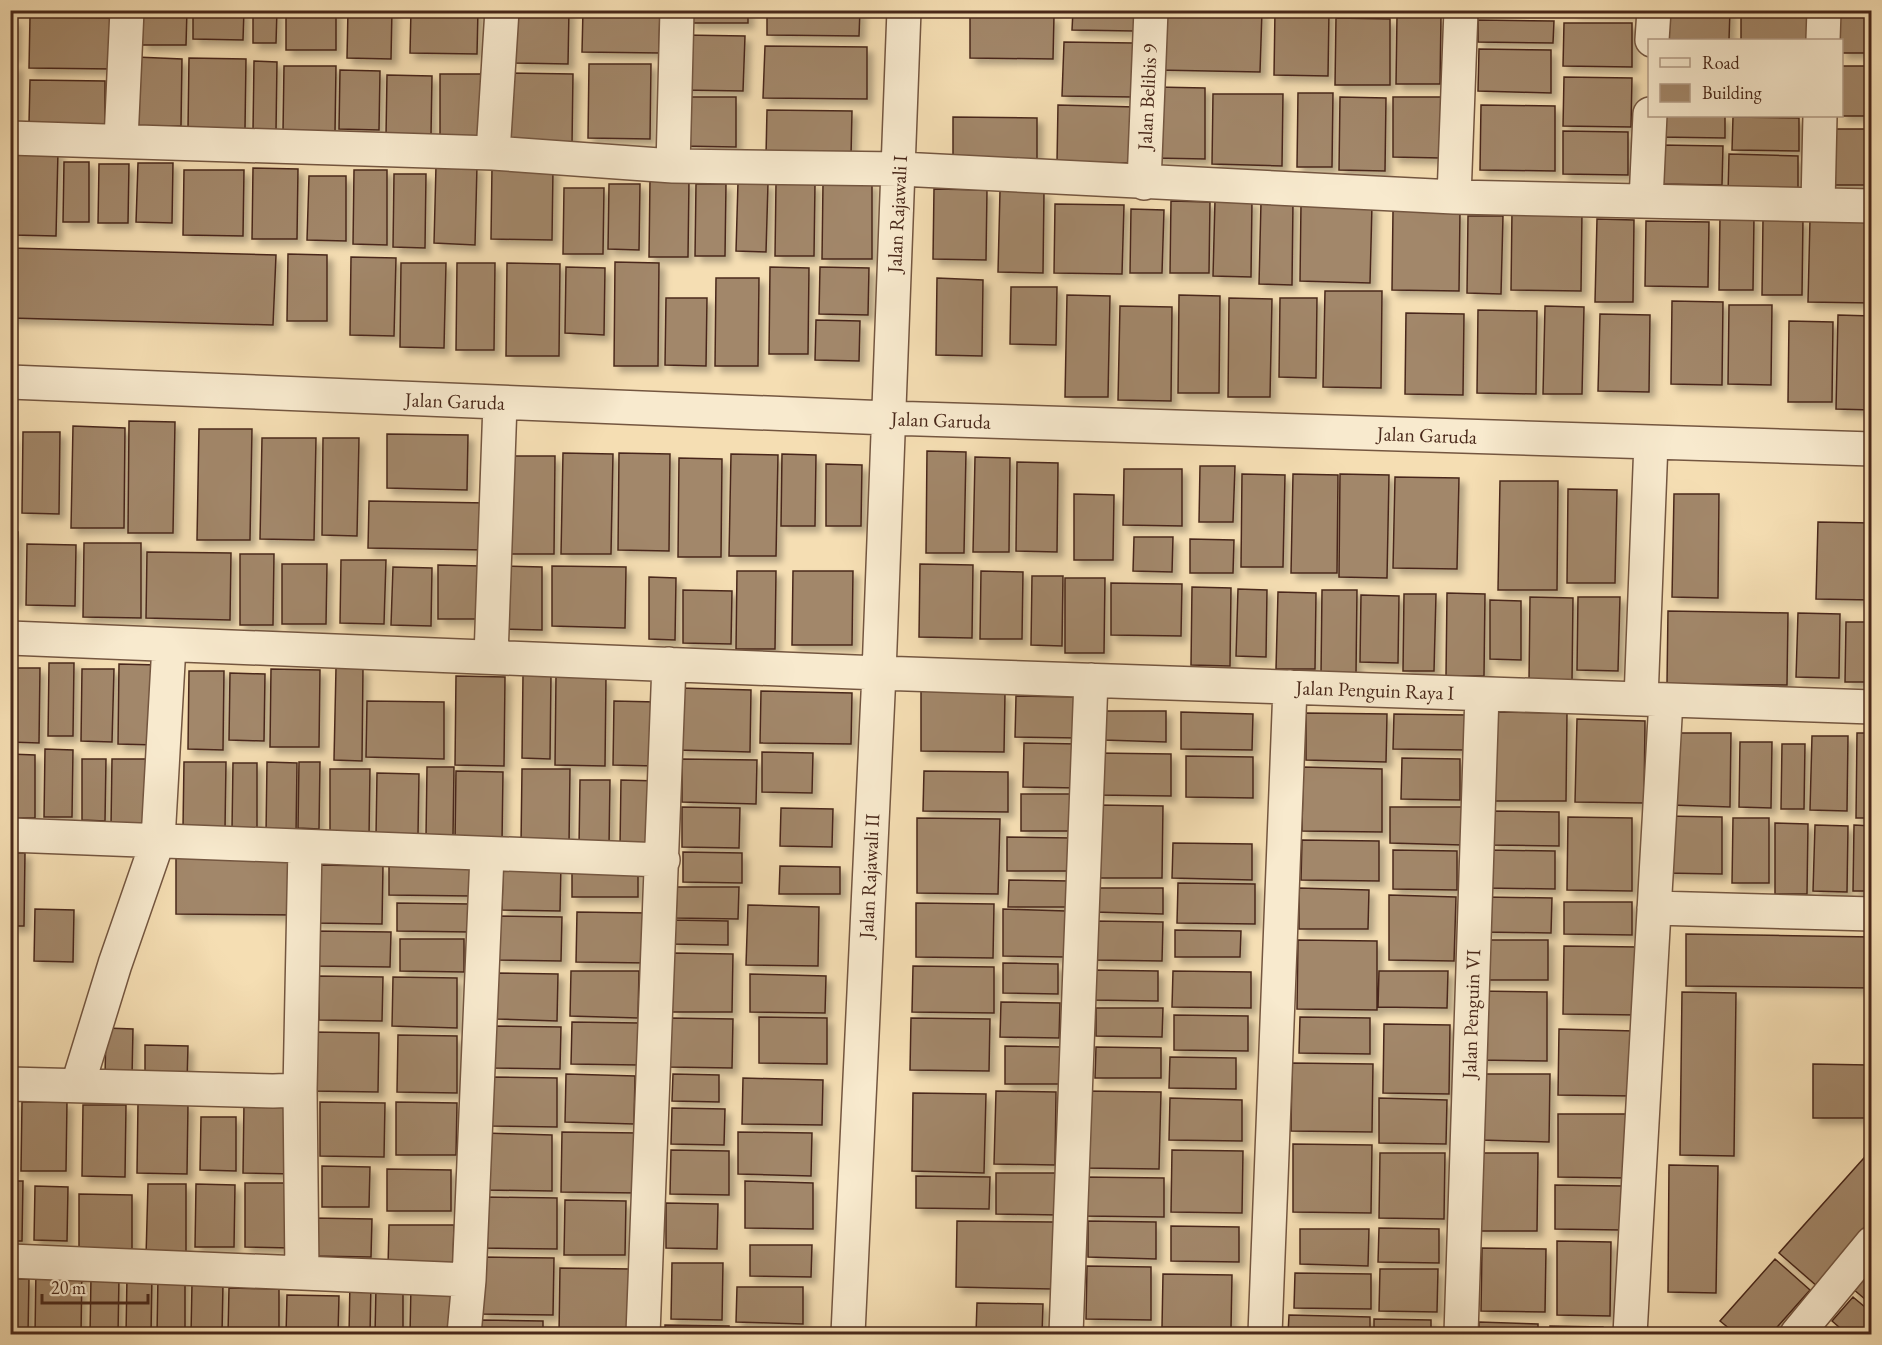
<svg xmlns="http://www.w3.org/2000/svg" width="1882" height="1345" viewBox="0 0 1882 1345" font-family="'EB Garamond',serif">
<style>
.building{fill:#a2876a;stroke:#49281a;stroke-width:1.5;filter:url(#shadow)}
.lines{fill:none;stroke-linecap:round;stroke-linejoin:round}
.minor-casing{stroke:#745640;stroke-width:36}
.minor{stroke:#f8eace;stroke-width:33}
.labels{text-anchor:middle;dominant-baseline:central;stroke-width:6;stroke-linejoin:round;paint-order:stroke}
.street-label{font-size:20px;fill:#49281a;stroke:#f8eace}
</style>
<defs>
<filter id="shadow"><feDropShadow dx="5.5" dy="5.5" stdDeviation="3" flood-color="#0004"/></filter>
</defs>
<rect width="100%" height="100%" fill="#f5deb3"/>
<filter id="stains"><feTurbulence type="fractalNoise" baseFrequency=".00333" numOctaves="4"/><feColorMatrix values="0 0 0 0 .2 0 0 0 0 .09 0 0 0 0 .02 0 0 0 .5 -.17"/></filter>
<radialGradient id="worn" r=".72"><stop offset=".6" stop-color="#630" stop-opacity="0"/><stop offset="1" stop-color="#630" stop-opacity=".3"/></radialGradient>
<path class="building" d="M142,10H187L186,45H142Z
M193,10H244L243,40L193,39Z
M253,10H277L276,43H253Z
M286,10H336V50H286Z
M348,10H392L391,59L347,58Z
M411,10H478L477,54L410,53Z
M515,10H569L568,64L515,63Z
M583,10H660L659,53L582,52Z
M690,10H748V23H690Z
M767,10H860L859,36L767,35Z
M1073,10H1135L1134,31L1072,30Z
M1158,10L1262,11L1260,72L1157,70Z
M1275,10L1329,11L1328,76L1274,75Z
M1574,10H1631V14L1574,12Z
M1664,10H1730L1729,40L1664,39Z
M1741,10H1812L1811,40H1741Z
M1836,10H1872V53H1842V40H1836Z
M970,15L1054,16L1053,59L970,58Z
M1397,16L1441,17L1440,84H1396Z
M30,17L114,18L113,69L29,68Z
M1336,18L1390,19V85H1335Z
M10,20H15V57H10Z
M1478,20L1554,21L1553,43L1478,42Z
M1564,23H1632V67L1563,66Z
M683,35L745,36L743,91L682,90Z
M1064,42L1133,43L1132,97L1062,96Z
M765,46L867,47V99L763,98Z
M1479,49L1551,50V93L1478,91Z
M136,57L182,59L181,126H135Z
M189,58L246,59L245,129L188,128Z
M254,61L277,62L276,131L253,130Z
M589,64H651L650,139L588,138Z
M10,65H17L16,119H10Z
M284,66H336L335,132L283,131Z
M1842,66H1872V116H1838H1842Z
M340,70L380,71L379,130L339,129Z
M509,73L573,74L572,145L508,143Z
M440,74H484V142H440Z
M387,75L432,76L431,136L386,135Z
M1564,77L1632,78L1631,127L1563,126Z
M30,80L105,81V125L29,123Z
M1156,87L1205,88V159L1155,158Z
M1298,93H1333L1332,167H1297Z
M1213,94H1283L1282,166L1212,164Z
M683,97H736V147L682,146Z
M1340,97L1386,98L1385,171L1339,170Z
M1393,97H1441L1440,158L1393,157Z
M1058,105L1135,107V163L1057,162Z
M1481,105L1555,106V171L1480,170Z
M767,110L852,111L851,157L766,156Z
M1658,116H1725V138L1658,137Z
M953,117L1037,118V162L953,160Z
M1733,117L1799,118V151L1732,150Z
M1829,129H1872V185H1829Z
M1563,131L1628,132V175L1563,174Z
M1661,145L1723,146L1722,185L1661,184Z
M14,150L58,151L56,236L13,235Z
M1729,154L1798,156V194L1728,193Z
M64,162H89V222H63Z
M138,163H173L172,223L136,222Z
M99,164H129L128,223H98Z
M436,166H477L475,245L434,243Z
M492,167L553,169L552,240L491,239Z
M253,168L298,169L297,239H252Z
M184,170H244L243,236L183,235Z
M354,170H387V245L353,244Z
M394,174H426L425,248L393,247Z
M309,176H346V241L307,240Z
M650,179L689,180L688,257H649Z
M738,182L768,183L766,252L736,251Z
M776,183L815,184L814,256H775Z
M823,183H872V259H822Z
M609,184H640L639,250L608,249Z
M696,184H726L725,256H695Z
M564,188H604L603,254H563Z
M934,189L987,190L986,260L933,259Z
M1000,191L1044,192L1043,273L998,272Z
M1215,200L1252,201L1251,277L1213,276Z
M1171,201L1210,202L1209,273H1170Z
M1261,202H1293L1292,285L1259,284Z
M1055,204L1124,205L1122,274L1054,273Z
M1301,204L1372,205L1370,283L1300,281Z
M1131,209L1164,210L1162,273H1130Z
M1393,211L1460,212L1459,291L1392,290Z
M1512,211L1582,212L1581,291L1511,290Z
M1468,216H1503L1501,294L1467,293Z
M1720,216L1754,217L1753,290H1719Z
M1597,219L1634,220L1633,302H1595Z
M1763,219H1803L1802,295H1762Z
M1810,219L1872,220V303L1808,302Z
M1646,221L1709,222L1708,287L1645,286Z
M10,248L276,255L273,325L10,318Z
M288,254L327,255V321H287Z
M351,257L396,258L394,336L350,335Z
M615,262L659,263L658,366H614Z
M401,263H446L444,348L400,347Z
M457,263H495L494,350H456Z
M507,263L560,264L559,356H506Z
M566,267L605,268L604,335L565,333Z
M770,267L809,268L808,354H769Z
M820,267L869,268L868,315L819,314Z
M716,278H759L758,366H715Z
M937,278L983,280L982,356L936,355Z
M1011,287H1057L1056,345L1010,344Z
M1325,291H1382L1381,388L1323,387Z
M1067,295L1110,296L1108,397H1065Z
M1179,295L1220,296L1219,393H1178Z
M666,298H707L706,366L665,365Z
M1229,298L1272,299L1270,397H1228Z
M1280,298H1317L1316,378L1279,377Z
M1672,301L1723,302L1722,385L1671,384Z
M1729,305H1772L1771,385L1728,384Z
M1120,306L1172,307L1171,401L1118,400Z
M1545,306L1584,307L1582,394H1543Z
M1478,310L1537,311L1536,394L1477,393Z
M1406,313L1464,314L1463,395L1405,394Z
M1600,314L1650,315L1649,392L1598,391Z
M1838,315L1872,316V410L1836,409Z
M816,320L860,321L859,361L815,360Z
M1789,321L1833,322L1832,402H1788Z
M129,421L175,422L173,533H128Z
M73,426L125,428L124,528H71Z
M199,429H252L250,540H197Z
M23,432H60L59,514L22,513Z
M387,434L468,435L467,490L387,488Z
M10,438H12L11,518H10Z
M262,438H316L314,540L260,539Z
M323,438H359L357,536L322,535Z
M927,451L966,452L964,553H926Z
M563,453L613,454L611,554H561Z
M619,453L670,454L669,551L618,550Z
M731,454L778,455L776,556H729Z
M782,454L816,455L815,526H781Z
M508,456H555L554,554H507Z
M975,457L1010,458L1009,552H973Z
M679,458L722,459L721,557H678Z
M1017,462L1058,463L1057,552L1016,551Z
M826,464L862,465L861,526H826Z
M1200,466H1235L1233,522H1199Z
M1124,469H1182V526L1123,525Z
M1242,474L1285,475L1283,567H1241Z
M1293,474L1338,475L1337,573H1291Z
M1340,474L1389,475L1387,578L1339,577Z
M1395,477L1459,478L1457,569L1393,568Z
M1500,481H1558L1557,590H1498Z
M1568,489L1617,490L1615,583H1567Z
M1074,494L1114,495L1113,560H1074Z
M1674,494H1719L1718,598L1672,597Z
M369,501L487,503L486,550L368,548Z
M1818,522L1872,523V600L1816,599Z
M10,532H18L17,602H10Z
M1134,537H1173L1172,572L1133,571Z
M1190,539L1234,540L1233,573H1190Z
M84,543H141V618L83,617Z
M27,544L76,545L75,606L26,605Z
M147,552L231,553L230,620L146,618Z
M240,554H274L273,625H240Z
M341,560H386L384,624L340,623Z
M282,564H327L326,624H282Z
M920,564L973,565L972,638L919,637Z
M438,565L481,566L480,619H438Z
M503,566L542,567V630L503,629Z
M552,566L626,567L625,628L552,626Z
M393,567L432,568L431,626L391,625Z
M737,571H776L775,649H736Z
M793,571H853L852,645H792Z
M981,571L1023,572L1022,639H980Z
M1032,576H1063L1062,646L1031,645Z
M649,577L676,578L675,640L649,639Z
M1065,578H1105L1104,653H1065Z
M1111,583L1182,584L1181,636L1111,635Z
M1192,587L1231,588L1230,666L1191,665Z
M1238,589L1267,590L1266,657L1236,656Z
M683,590L732,591L731,644L683,643Z
M1322,590H1357L1356,674H1321Z
M1278,592L1316,593L1315,669H1276Z
M1447,593L1485,594L1484,676H1446Z
M1404,594H1436L1434,671H1403Z
M1361,595L1399,596L1398,663L1360,662Z
M1530,597L1573,598L1572,682L1529,681Z
M1578,597H1620L1618,671L1577,670Z
M1490,600L1521,601V660L1490,659Z
M1668,611L1788,613L1787,685L1667,684Z
M1798,613L1840,614L1839,678L1796,677Z
M1846,622H1872V682H1845Z
M49,663H74L73,736H48Z
M119,664L157,665L156,745L118,744Z
M10,668H40L39,743L10,742Z
M336,668H363L362,761L334,760Z
M82,669H114L112,742L81,741Z
M271,669L320,670L319,747H270Z
M189,671H224L223,750L188,749Z
M230,673L265,674L264,741L229,740Z
M523,674L551,675L550,759L522,758Z
M456,676L505,677L504,766L455,765Z
M556,676L606,677L605,766L555,765Z
M679,688L751,690L750,752L678,750Z
M761,691L852,693L851,744L760,743Z
M921,691L1005,693L1004,752L921,751Z
M1016,696L1078,697V738L1015,737Z
M367,701L444,702V759L366,757Z
M614,701L656,702L655,766L613,765Z
M1105,711H1166V742L1104,740Z
M1181,712L1253,714L1252,750L1181,749Z
M1491,712L1567,713L1566,801H1489Z
M1306,713L1387,714L1386,762L1306,760Z
M1394,714L1467,715V750L1393,749Z
M1577,719L1645,721L1644,803L1575,802Z
M1671,733H1731L1730,807L1671,805Z
M1857,733H1872V818H1856Z
M1812,736H1848L1847,811L1810,810Z
M1740,742H1772L1771,808L1739,807Z
M1024,743L1078,744L1077,788L1023,787Z
M1782,744H1805L1804,809H1781Z
M45,749L73,750L72,817H44Z
M762,752L813,753L812,793L762,792Z
M1097,753L1171,754V796L1097,795Z
M10,754L35,755V818H10Z
M1186,756L1253,757V798L1186,797Z
M1402,758L1460,759V800L1401,799Z
M82,759H106L105,821L82,820Z
M112,759H156V826H111Z
M682,759L757,760L756,804L682,802Z
M184,762H226L225,829L183,828Z
M267,762L297,763L296,835L266,834Z
M299,762H320L319,829L298,828Z
M233,763H257V830L232,829Z
M427,767H454L453,836H426Z
M1303,767L1382,769V832L1302,831Z
M330,769H370L369,837L330,836Z
M522,769H570L569,845L521,844Z
M456,771L503,772L502,843L455,842Z
M924,771L1008,772V812L923,811Z
M377,773L419,774L418,835H376Z
M580,780H610L609,846H579Z
M621,780L658,781L657,848L620,847Z
M1021,794H1072V831H1021Z
M1098,805L1163,806L1162,878H1097Z
M682,807L740,808L739,848L682,847Z
M1390,807H1463L1462,845L1390,843Z
M781,808L833,809L832,847L780,846Z
M1492,811L1559,812V846L1491,845Z
M1665,816L1722,817V874L1664,873Z
M1568,817L1632,818V891L1567,890Z
M917,818L1000,819L998,894L917,893Z
M1733,818H1769V883H1732Z
M1775,823L1808,824L1807,894H1775Z
M1815,825L1848,826L1847,892L1813,891Z
M1854,825L1872,826V891H1853Z
M1007,837L1072,838L1071,871H1007Z
M1302,840L1379,841V881L1301,880Z
M1173,843L1252,844V880L1172,878Z
M176,850L296,852L295,915L176,914Z
M1393,850L1457,851V890L1393,889Z
M1486,850L1555,851V889L1485,888Z
M683,852L742,853V883L683,882Z
M10,853H25L24,926H10Z
M503,863L561,864L560,911L502,910Z
M315,865L383,866L382,924L314,923Z
M389,866L471,867L470,896L389,895Z
M572,866L638,867V897H572Z
M780,866L840,867V894H779Z
M1009,880L1070,881V907H1008Z
M1178,883L1255,884V924L1177,923Z
M677,887H739L738,919L676,918Z
M1095,888H1163V914L1095,912Z
M1299,888L1369,890L1368,929H1299Z
M1389,895L1456,897L1454,961L1389,960Z
M1484,897L1552,898L1551,933L1483,932Z
M1564,902H1632V935L1564,934Z
M397,903L470,904V932L397,931Z
M916,903L994,904L993,958L916,957Z
M748,905L819,907L818,966L746,965Z
M35,909L74,910L73,962L34,961Z
M1003,909L1066,911L1065,957L1003,956Z
M577,912L648,913L647,963L576,962Z
M497,916L562,917L561,961L496,960Z
M672,920L728,921V945L672,944Z
M1094,921L1163,922L1162,961L1094,960Z
M1175,930L1241,931L1240,957H1175Z
M314,931L391,932L390,967L314,966Z
M1686,934L1872,937V988L1686,986Z
M400,939H464V972L400,971Z
M1298,940L1377,941V1010L1297,1009Z
M1479,940H1548V980H1478Z
M1564,946L1638,947L1637,1015L1563,1014Z
M674,953L733,954L732,1012H672Z
M1003,963L1058,964V994L1003,993Z
M913,966L994,967V1013L912,1012Z
M1092,970L1158,971V1001L1091,1000Z
M571,971H639L638,1018L570,1016Z
M1173,971L1251,972V1008L1172,1007Z
M1379,971H1448L1447,1008L1378,1007Z
M497,973L558,974L557,1021L497,1019Z
M750,974L826,976L825,1013L750,1012Z
M319,976L383,977L382,1021L319,1020Z
M393,977L457,978V1028L392,1026Z
M1476,991L1547,992V1061L1476,1060Z
M1682,992L1736,993L1734,1156L1680,1155Z
M1001,1002L1060,1003L1059,1038L1000,1037Z
M1096,1008H1163L1162,1037L1096,1036Z
M1174,1015L1248,1016V1051L1174,1050Z
M759,1017L827,1018V1064L759,1063Z
M1300,1017L1370,1018V1054L1299,1053Z
M671,1018L733,1019L732,1068L670,1067Z
M911,1018L990,1019L989,1071L910,1070Z
M572,1022L639,1023L638,1065L571,1064Z
M1384,1024L1450,1025L1449,1094L1383,1093Z
M493,1026L561,1027L560,1069L492,1068Z
M106,1028L133,1029L132,1077H105Z
M1559,1029L1634,1031L1633,1096L1558,1095Z
M313,1032L379,1033L378,1092L312,1091Z
M398,1035L457,1036V1093L397,1092Z
M145,1045L188,1046L187,1082L145,1081Z
M1005,1046L1063,1047L1062,1084H1005Z
M1096,1047L1161,1048V1078H1095Z
M1170,1057L1236,1058V1089L1169,1088Z
M1292,1063L1373,1064L1372,1132L1291,1131Z
M1813,1064L1868,1065L1867,1118H1813Z
M566,1074L635,1076L634,1124L565,1122Z
M673,1074L719,1075V1102L672,1101Z
M1482,1074H1550L1549,1142L1481,1140Z
M493,1077L557,1078V1127L492,1126Z
M743,1078L823,1080L822,1125L742,1124Z
M996,1091L1056,1092L1055,1165L994,1164Z
M1084,1091L1161,1092L1159,1169L1083,1168Z
M913,1093L986,1094L984,1173L912,1171Z
M1170,1098L1242,1100V1141L1169,1140Z
M1379,1098L1447,1100L1446,1144L1379,1143Z
M10,1101H14L13,1172H10Z
M22,1102H67L66,1171H21Z
M244,1102L296,1103L295,1174L243,1173Z
M320,1102L385,1103L384,1157L320,1156Z
M396,1102L457,1103L456,1155H396Z
M138,1103L188,1104L187,1174L137,1173Z
M83,1105H126L125,1177L82,1176Z
M672,1108L725,1109L724,1145L671,1144Z
M1558,1114H1628L1627,1178L1558,1177Z
M201,1117H236V1171L200,1170Z
M562,1132L639,1133L638,1193L561,1192Z
M738,1132L812,1133L811,1176L738,1174Z
M485,1133L552,1135V1191L484,1190Z
M1293,1144L1372,1145L1371,1213L1293,1212Z
M1872,1149V1227L1818,1287L1779,1253Z
M671,1150L729,1151V1195L670,1194Z
M1172,1150L1243,1151L1242,1213L1171,1212Z
M1380,1153H1445L1444,1219L1379,1218Z
M1476,1153H1538L1537,1231H1476Z
M1669,1165L1718,1166L1716,1293L1668,1292Z
M322,1166L370,1167L369,1207H322Z
M387,1169L451,1170V1211H387Z
M996,1173H1058V1215L996,1214Z
M916,1176L990,1177L989,1209L916,1208Z
M1085,1177L1164,1178V1217L1084,1216Z
M10,1181H23L22,1241H10Z
M745,1181L813,1183V1229L745,1228Z
M245,1183H292L291,1248L245,1247Z
M148,1184H186V1258L146,1257Z
M196,1184L235,1185L234,1247H195Z
M1555,1185L1622,1186L1621,1230L1555,1229Z
M35,1186L68,1187L67,1241L34,1240Z
M79,1194L132,1195V1249L79,1248Z
M483,1197L557,1198V1249L481,1248Z
M565,1200L626,1201L625,1255H564Z
M666,1203L718,1204L717,1249L666,1248Z
M313,1218L372,1219L371,1257L312,1256Z
M957,1221L1054,1222L1052,1289L956,1287Z
M1088,1221L1156,1222V1259L1088,1257Z
M389,1225H454L453,1267H388Z
M1171,1226L1239,1227V1262L1171,1261Z
M1379,1228L1439,1229V1263L1378,1262Z
M1300,1229H1369L1368,1266L1300,1264Z
M1557,1241L1611,1242L1610,1316L1557,1315Z
M750,1245H812L811,1277L750,1276Z
M1482,1248L1546,1249L1545,1312L1481,1311Z
M483,1257L554,1258L553,1315L481,1314Z
M1775,1259L1810,1290L1771,1334H1736L1720,1321Z
M672,1263H723L722,1320L671,1319Z
M1087,1266L1151,1267V1320L1086,1319Z
M560,1268L630,1269L629,1334H559Z
M1872,1268V1305L1853,1289Z
M36,1269L82,1270L81,1334H35Z
M1380,1269H1438L1437,1312L1379,1311Z
M1295,1273L1371,1274V1309L1294,1308Z
M1163,1274L1232,1275L1231,1328L1162,1327Z
M127,1276H152L151,1334H126Z
M158,1276H185V1334H157Z
M91,1277L119,1278L118,1334H90Z
M10,1279H29L28,1334H10Z
M350,1281L371,1282L370,1334H349Z
M192,1284H223L222,1334H191Z
M411,1284L461,1286V1334H410Z
M376,1287H403V1334H375Z
M737,1287H803V1324L736,1322Z
M229,1288L279,1289V1334H228Z
M287,1295L339,1296L338,1334H286Z
M1853,1297L1872,1313V1334H1847L1832,1321Z
M977,1303L1043,1304L1042,1334H976Z
M1289,1315L1370,1317V1334H1288Z
M1374,1319L1431,1320V1334H1374Z
M480,1320L543,1321V1334H480Z
M1479,1322L1538,1324V1334H1479Z
M665,1325L729,1326V1334H665Z
M1823,1325L1833,1334H1815Z
M1550,1326L1603,1327V1334H1550Z
M1083,1329L1147,1330L1146,1334H1083Z
M737,1332H800V1334H737Z"/>
<g class="lines">
<defs>
<path id="minor" d="M1652,40L1654,10
M1823,40L1824,10
M10,138L493,153L673,166L900,169L1454,197L1872,206
M121,140L127,10
M493,153L502,10
M673,166L677,10
M1144,183L1151,10
M1454,197L1461,10
M1646,201L1650,114
M1818,204L1820,116
M10,382L888,418L1872,449
M10,638L879,673L1872,707
M491,657L500,403
M1641,699L1651,442
M10,835L663,860
M1654,908L1872,914
M10,1084L273,1091L300,1090L305,847
M78,1084L115,964L158,840L169,645
M300,1090L302,1273
M10,1261L469,1280
M464,1334L469,1280L487,855
M643,1334L669,664
M848,1334L879,673L904,10
M1066,1334L1091,680
M1265,1334L1290,687
M1461,1334L1482,694
M1630,1334L1666,700
M1797,1334L1872,1243"/>
</defs>
<use href="#minor" class="minor-casing"/>
<use href="#minor" class="minor"/>
</g>
<g class="labels">
<g class="street-label">
<text transform="translate(1147 97) rotate(-87)">Jalan Belibis 9</text>
<text transform="translate(897 214) rotate(-87)">Jalan Rajawali I</text>
<text transform="translate(455 401) rotate(2)">Jalan Garuda</text>
<text transform="translate(941 420) rotate(2)">Jalan Garuda</text>
<text transform="translate(1427 435) rotate(2)">Jalan Garuda</text>
<text transform="translate(1375 690) rotate(2)">Jalan Penguin Raya I</text>
<text transform="translate(869 876) rotate(-87)">Jalan Rajawali II</text>
<text transform="translate(1471 1014) rotate(-88)">Jalan Penguin VI</text>
</g>
</g>
<rect width="1882" height="1345" fill="none" stroke="#f5deb3" stroke-width="36"/>
<rect x="12" y="12" width="1858" height="1321" fill="none" stroke="#49281a" stroke-width="3"/>
<rect x="18" y="18" width="1846" height="1309" fill="none" stroke="#49281a" stroke-width="1.5"/>
<rect x="1648" y="39" width="195" height="78" fill="#f8eace" stroke="#b29c86" stroke-width="1.5"/>
<rect x="1660" y="58" width="30" height="9" fill="#f8eace" stroke="#b29c86" stroke-width="1.5"/>
<text x="1702" y="69" font-size="18" fill="#49281a">Road</text>
<rect x="1660" y="84" width="30" height="18" fill="#a2876a" stroke="#b29c86" stroke-width="1.5"/>
<text x="1702" y="99" font-size="18" fill="#49281a">Building</text>
<path d="M42 1294v9h106v-9" fill="none" stroke="#49281a" stroke-width="3"/>
<text x="51" y="1294" font-size="18" fill="#49281a" stroke="#f8eace" stroke-width="4.5" paint-order="stroke">20 m</text>
<rect width="100%" height="100%" filter="url(#stains)"/>
<rect width="100%" height="100%" fill="url(#worn)"/>
</svg>
